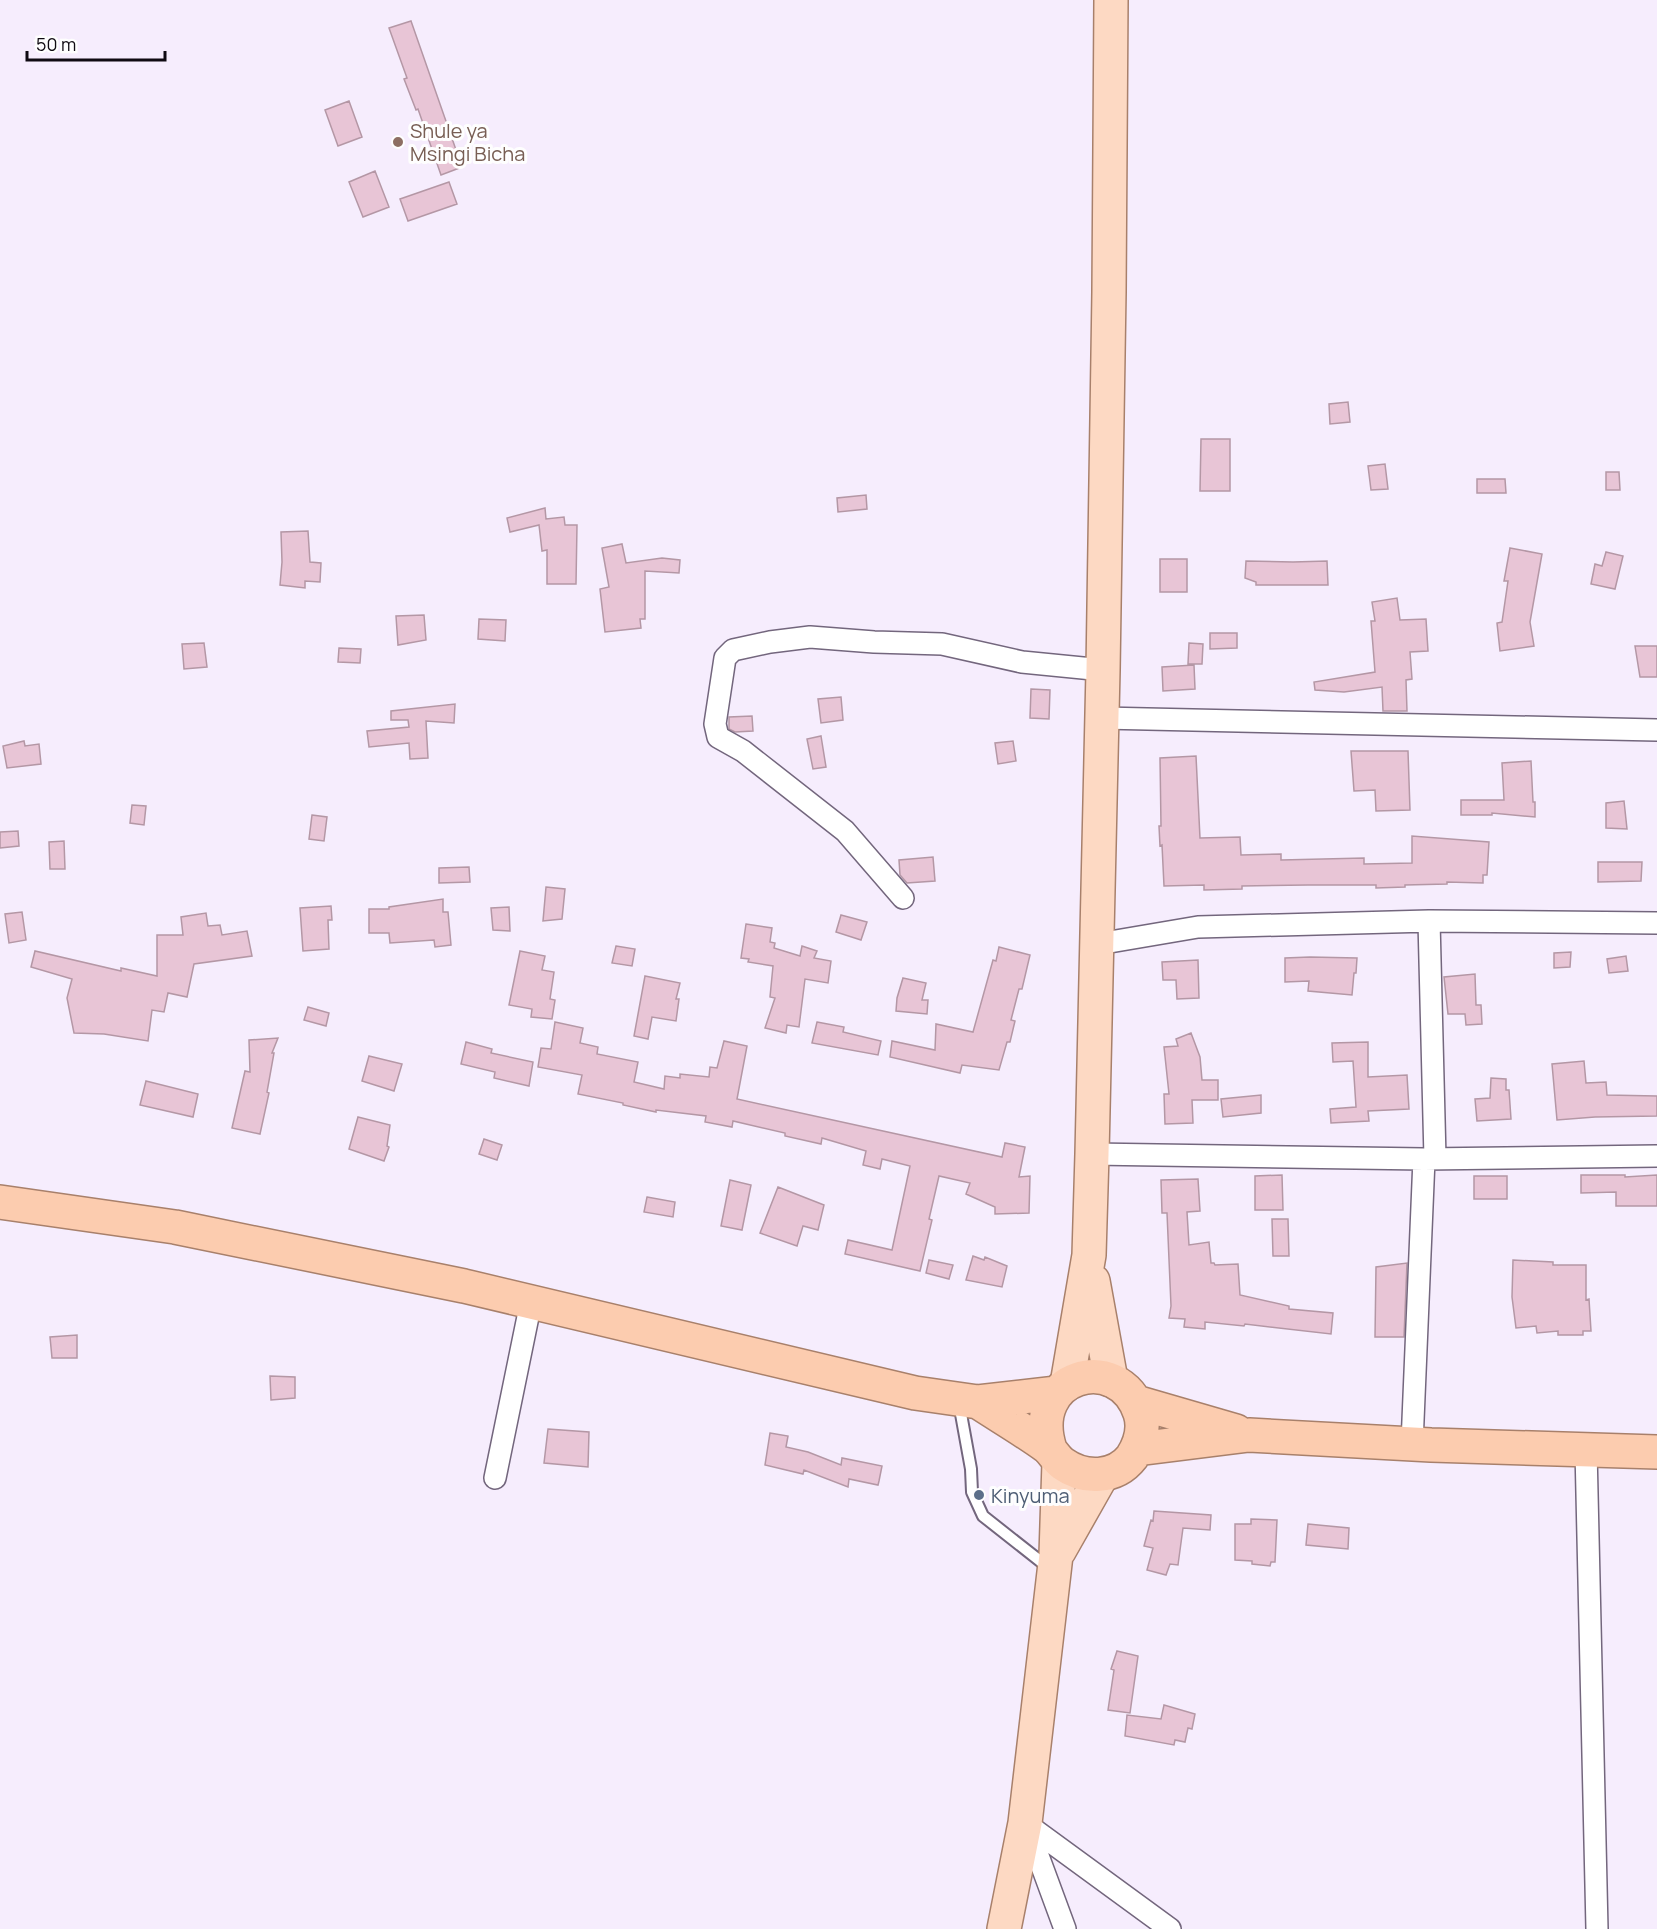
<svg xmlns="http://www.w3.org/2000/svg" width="1657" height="1929" viewBox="0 0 1657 1929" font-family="Manrope,sans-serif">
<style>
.building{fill:#e8c5d6;stroke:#b497a5;stroke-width:1.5}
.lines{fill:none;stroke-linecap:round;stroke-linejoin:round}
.service-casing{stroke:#73667d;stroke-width:14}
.minor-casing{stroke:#73667d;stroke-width:24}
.primary-casing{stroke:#a8806b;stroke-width:36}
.trunk-casing{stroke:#a8806b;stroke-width:36}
.service{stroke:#fff;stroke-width:10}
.minor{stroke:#fff;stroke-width:21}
.primary{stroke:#fdd9c3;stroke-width:33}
.trunk{stroke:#fcccaf;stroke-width:33}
.education-dot{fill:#8d6e63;stroke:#fefefe;stroke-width:2}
.service-dot{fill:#5c6f8a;stroke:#fefefe;stroke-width:2}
.labels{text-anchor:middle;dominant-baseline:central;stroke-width:6;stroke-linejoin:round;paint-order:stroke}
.education-label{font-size:20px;fill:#785e54;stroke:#fefefe;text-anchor:start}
.service-label{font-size:20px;fill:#4e5e75;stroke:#fefefe;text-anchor:start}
</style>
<rect width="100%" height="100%" fill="#f6edfd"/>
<path class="building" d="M411,21L462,167L441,175L418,109L416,110L404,79L407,78L389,28Z
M349,101L362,137L338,146L325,110Z
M375,171L389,207L363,217L349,182Z
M449,182L457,204L408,221L400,199Z
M1348,402L1350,422L1330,424L1329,404Z
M1201,439H1230V491H1200Z
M1385,464L1388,489L1371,490L1368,466Z
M1606,472H1619L1620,490H1606Z
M1477,479H1505L1506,493H1477Z
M866,495L867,509L838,512L837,498Z
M545,508L546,519L564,517L565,525H577L576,584H547V550L542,551L539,525L510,532L507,518Z
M308,531L310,562L321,563L320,582L305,581V588L280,585L282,562L281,532Z
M622,544L626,563L662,558L680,560L679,573L645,571V619H640L641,628L605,632L600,589L609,587L602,548Z
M1510,548L1542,554L1530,622L1534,646L1500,651L1497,623L1502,622L1508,581H1504Z
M1606,552L1623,556L1615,589L1591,584L1595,564L1602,566Z
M1160,559H1187V592H1160Z
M1246,561L1293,562L1327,561L1328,585H1256V582L1245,578Z
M1397,598L1400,620L1426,619L1428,651L1410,652L1412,679L1406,680L1407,711H1383L1382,687L1344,692L1315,690L1314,682L1375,672L1371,621H1375L1372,602Z
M424,615L426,640L398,645L396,616Z
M479,619L506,620L505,641L478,639Z
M1210,633H1237V648L1210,649Z
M204,643L207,667L184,669L182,644Z
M1189,643L1203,644L1202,664H1188Z
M1635,646H1657V677H1640Z
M339,648L361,649L360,663L338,662Z
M1194,665L1195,689L1163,691L1162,667Z
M1031,689L1050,690L1049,719L1030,718Z
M841,697L843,720L821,723L818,699Z
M455,704L454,723L426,721L428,758L410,759L409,743L369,747L367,731L409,727L408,720H391V711Z
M752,716L753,731L735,732L729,729V717Z
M821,736L826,767L813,769L807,739Z
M24,741L25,746L39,744L41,764L7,768L3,746Z
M1013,741L1016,761L998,764L995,743Z
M1351,751H1408L1410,810L1376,811L1375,790L1354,791Z
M1196,756L1200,838L1240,837L1241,855L1281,854V860L1364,858V864L1412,863V836L1489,842L1487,875H1483V883L1447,882V884L1405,885V887L1376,888V885H1308L1242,886V889L1204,890V885L1164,886L1162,845L1160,846L1159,826H1161L1160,758Z
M1531,761L1533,802H1535V817L1492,813V815H1461V800H1504L1502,763Z
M1624,801L1627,829L1606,828V803Z
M132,805L146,806L144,825L130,823Z
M312,815L327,817L324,841L309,839Z
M18,831L19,846L0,848V832Z
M64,841L65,869H50L49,842Z
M933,857L935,881L907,883L900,875L899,860Z
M1598,862H1642L1641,881L1598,882Z
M469,867L470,882L439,883V868Z
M546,887L565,889L562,919L543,921Z
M443,899V912H448L451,945L435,947L434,940L390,943L389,933H369V909H389V907Z
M331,906L332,920H328L329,949L303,951L300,908Z
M509,907L510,931L493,930L491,908Z
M22,912L26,940L9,943L5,914Z
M206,913L208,926L220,925L222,935L247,931L252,956L194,964L187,997L168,993L164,1012L152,1010L148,1041L104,1034L74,1033L67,998L72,979L31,967L35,951L121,971V968L157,976V935H183L181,917Z
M841,915L867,922L861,940L836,932Z
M746,924L772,928L770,942L775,943L774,948L800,956L802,946L817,951L814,958L831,961L828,983L805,979L799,1027L787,1025L786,1033L765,1028L775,998L770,997L773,966L748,962L749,959L741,958Z
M616,946L635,949L632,966L612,963Z
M999,947L1030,955L1022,989H1019L1011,1020L1015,1021L1010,1042H1007L999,1070L962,1065L960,1073L890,1057L892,1041L935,1050L936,1024L973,1032L993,960L996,961Z
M520,951L545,956L542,970L554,972L550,999L555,1000L552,1019L531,1017L532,1009L509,1005Z
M1571,952L1570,967L1554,968V953Z
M1626,956L1628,971L1609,973L1607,959Z
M1310,957L1357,958L1356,973H1354L1352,995L1308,991L1309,981L1285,982V958Z
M1198,960L1199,998L1177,999L1176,980H1163L1162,962Z
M1475,974L1476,1005H1481L1482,1024L1466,1025L1465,1014H1448L1444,977Z
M645,976L680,983L676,999H679L676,1021L652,1017L648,1039L634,1036Z
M903,978L926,983L922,1000H928L927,1014L896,1011L897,998Z
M308,1007L329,1013L326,1026L304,1020Z
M555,1022L583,1028L580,1043L598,1047L597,1054L638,1062L634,1082L664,1089L665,1076L680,1078V1074L709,1077L710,1067L717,1068L724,1041L747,1046L737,1099L1002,1157L1005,1143L1025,1147L1019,1177L1030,1176L1029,1213L995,1214V1207L966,1194L970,1183L939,1176L929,1219L932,1220L920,1271L845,1254L848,1240L892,1250L910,1166L882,1159L880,1169L863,1165L866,1151L822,1138L821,1144L785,1136V1133L733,1121L732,1127L705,1122L706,1116L656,1110V1112L623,1105V1103L578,1094L582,1075L538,1067L541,1048L551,1049Z
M817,1022L844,1027L843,1032L881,1041L878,1055L812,1043Z
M1191,1033L1200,1057L1202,1080H1218V1100H1192L1193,1123L1165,1124L1164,1094H1169L1164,1047L1178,1046L1176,1039Z
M278,1038L272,1053H274L267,1092L269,1093L260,1134L232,1128L245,1071L250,1072L249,1040Z
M466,1042L492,1049L491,1053L533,1062L529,1086L494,1078L495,1072L461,1064Z
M1368,1042V1077L1407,1075L1409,1109L1368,1111L1369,1121L1331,1123L1330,1109L1356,1107L1353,1061L1333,1062L1332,1043Z
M369,1056L402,1064L394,1091L362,1081Z
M1584,1061L1586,1083L1606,1082L1607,1095L1657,1096V1116L1595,1117L1557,1120L1552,1064Z
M1491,1078L1506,1079V1090H1509L1511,1119L1477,1121L1475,1099L1490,1098Z
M146,1081L198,1094L193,1117L140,1105Z
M1261,1095V1113L1223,1117L1221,1099Z
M358,1117L390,1125L387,1146L389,1147L384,1161L349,1149Z
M484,1139L502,1145L497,1160L479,1154Z
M1282,1175L1283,1210H1255V1176Z
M1581,1175H1625V1177L1657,1175V1206H1616V1192L1581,1193Z
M1474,1176H1507V1199H1474Z
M1198,1179L1200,1211L1187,1212L1189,1245L1209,1242L1211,1263H1214L1215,1265L1238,1264L1240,1295L1289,1306V1309L1333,1313L1331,1334L1245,1324L1244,1326L1205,1322V1329L1184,1327L1185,1319L1169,1318L1171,1306L1167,1213H1162L1161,1180Z
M730,1180L751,1185L742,1230L721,1226Z
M778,1187L824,1205L818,1230L803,1226L797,1246L760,1233Z
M647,1197L675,1202L673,1217L644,1212Z
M1272,1219H1288L1289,1256H1273Z
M973,1256L984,1260L985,1257L1007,1266L1002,1287L966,1280Z
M929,1260L953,1265L949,1279L926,1273Z
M1513,1260L1553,1262V1265H1586V1300L1589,1299L1591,1331H1583V1335H1558V1331L1537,1333L1536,1326L1516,1328L1512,1297Z
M1407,1263L1404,1337H1375L1376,1267Z
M77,1335V1358H52L50,1337Z
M270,1376L295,1377V1398L271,1400Z
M548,1429L589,1432L588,1467L544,1463Z
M770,1433L788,1436L786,1447L808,1452L841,1465L842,1458L882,1466L879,1481L878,1485L849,1479L848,1487L804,1470L803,1474L765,1465Z
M1154,1511L1211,1515L1210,1530L1183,1528L1178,1565L1170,1564L1166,1575L1147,1570L1153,1548L1144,1546L1151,1520L1153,1521Z
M1251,1519L1277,1520L1275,1562H1271L1270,1566L1252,1564V1561L1235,1560V1524H1251Z
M1308,1524L1349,1528L1348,1549L1306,1545Z
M1117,1651L1138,1656L1130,1713L1108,1710L1114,1670L1111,1669Z
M1164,1705L1195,1714L1192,1729L1188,1728L1185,1742L1175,1740L1174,1745L1125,1736L1127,1715L1161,1719Z"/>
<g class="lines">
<defs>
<path id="service" d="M959,1403L971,1469L972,1492L983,1516L1049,1568"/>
<path id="minor" d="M1102,718L1657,730
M903,898L845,831L743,751L718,737L715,724L725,658L733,650L770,642L810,637L874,642L942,644L1022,662L1103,670
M1429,921L1435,1158
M1098,944L1198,927L1429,921L1657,923
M1092,1154L1424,1159L1657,1156
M1412,1444L1424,1159
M1586,1450L1597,1929
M495,1478L531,1302
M1025,1823L1170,1929
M1027,1826L1065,1929"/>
<path id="primary" d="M1093,1281L1111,1380
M1067,1384L1089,1255L1092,1154L1103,670L1109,292L1111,0
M1059,1551L1102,1475
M1004,1929L1025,1823L1056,1555L1059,1462"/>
<path id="trunk" d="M0,1202L175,1227L464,1286L915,1393L978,1402L1057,1393
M978,1402C1001,1417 1025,1431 1047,1447C1053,1452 1056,1459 1063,1464C1084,1479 1115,1479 1132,1457C1140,1444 1145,1428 1140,1413C1118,1349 1026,1375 1050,1449
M1136,1402L1236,1431
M1137,1449L1249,1435L1431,1445L1657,1452"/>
</defs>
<use href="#service" class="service-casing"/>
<use href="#minor" class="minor-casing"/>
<use href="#primary" class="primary-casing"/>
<use href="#trunk" class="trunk-casing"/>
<use href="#service" class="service"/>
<use href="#minor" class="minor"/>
<use href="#primary" class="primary"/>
<use href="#trunk" class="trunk"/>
</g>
<circle class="education-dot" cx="398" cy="142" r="6"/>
<circle class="service-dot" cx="979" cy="1495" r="6"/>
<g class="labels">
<g class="education-label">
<text x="410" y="130">Shule ya<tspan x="410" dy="23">Msingi Bicha</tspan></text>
</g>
<g class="service-label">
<text x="991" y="1495">Kinyuma</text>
</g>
</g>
<path d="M27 51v9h138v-9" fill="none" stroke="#0f0a12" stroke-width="3"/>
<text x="36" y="51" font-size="18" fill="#0f0a12" stroke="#fefefe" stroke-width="4.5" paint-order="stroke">50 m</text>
</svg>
